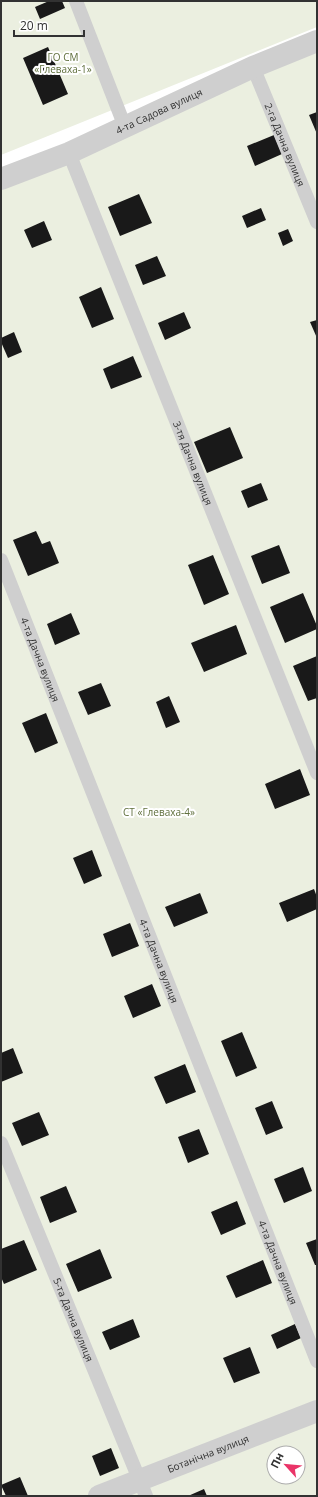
<svg xmlns="http://www.w3.org/2000/svg" width="318" height="1497" viewBox="0 0 318 1497" font-family="'Open Sans',sans-serif">
<style>
.green{fill:#ebefe0;fill-rule:evenodd}
.building{fill:#191919}
.lines{fill:none;stroke-linecap:round;stroke-linejoin:round}
.lane{stroke:#cfcfcf;stroke-width:14}
.street{stroke:#cfcfcf;stroke-width:22}
.labels{text-anchor:middle;dominant-baseline:central;stroke-width:4;stroke-linejoin:round;paint-order:stroke}
.park-label{font-size:10px;fill:#60703d;stroke:#fff}
.street-label{font-size:10px;fill:#323232;stroke:#fff}
</style>
<rect width="100%" height="100%" fill="#fff"/>
<path class="green" d="M1,1H317V27L1,155Z
M317,45V1496H1V171ZM274,1453H298V1477H274Z"/>
<path class="building" d="M49,1H62L65,8L40,19L35,7Z
M48,47L68,94L43,105L23,58Z
M317,112V134L309,115Z
M274,135L282,154L255,166L247,146Z
M139,194L152,223L120,236L108,207Z
M261,208L266,220L247,228L242,216Z
M44,221L52,240L32,248L24,230Z
M288,229L293,241L283,246L278,233Z
M157,256L166,276L143,285L135,265Z
M101,287L114,319L92,328L79,297Z
M184,312L191,328L165,340L158,323Z
M317,320V338L310,322Z
M14,332L22,352L8,358L1,342V338Z
M133,356L142,377L111,389L103,369Z
M230,427L243,458L207,473L194,442Z
M261,483L268,500L248,508L241,491Z
M36,531L42,544L50,541L59,563L28,576L13,540Z
M279,545L290,573L262,584L251,556Z
M213,555L229,594L204,605L188,565Z
M303,593L317,626V629L285,643L270,607Z
M71,613L80,634L55,645L47,624Z
M236,625L247,654L204,672L191,643Z
M317,656V698L308,701L293,666Z
M101,683L111,706L88,715L78,692Z
M169,696L180,722L166,728L156,702Z
M46,713L58,743L35,753L22,723Z
M300,769L310,795L275,809L265,784Z
M92,850L102,876L84,884L73,858Z
M314,889L317,897V909L287,922L279,903Z
M200,893L208,913L174,927L165,907Z
M130,923L139,946L112,957L103,934Z
M152,984L161,1006L133,1018L124,996Z
M242,1032L257,1068L236,1077L221,1041Z
M13,1048L23,1073L1,1082V1053Z
M185,1064L196,1092L166,1104L154,1077Z
M272,1101L283,1128L266,1135L255,1108Z
M39,1112L49,1135L22,1146L12,1123Z
M199,1129L209,1154L188,1163L178,1137Z
M303,1167L312,1191L284,1203L274,1179Z
M66,1186L77,1212L50,1223L40,1197Z
M237,1201L246,1224L221,1235L211,1212Z
M317,1239V1265H315L306,1243Z
M24,1240L37,1270L4,1284L1,1277V1249Z
M100,1249L112,1278L78,1292L66,1264Z
M263,1260L272,1283L236,1298L226,1276Z
M133,1319L140,1337L110,1350L102,1332Z
M295,1324L301,1338L277,1349L271,1335Z
M250,1347L260,1373L234,1383L223,1358Z
M111,1448L119,1468L100,1476L92,1456Z
M20,1477L28,1496H6L1,1485Z
M204,1489L207,1496H188Z"/>
<g class="lines">
<g class="lane">
<path d="M76,1L125,127"/>
<path id="s1" d="M253,67L317,222"/>
<path id="s2" d="M69,153L317,773"/>
<path id="s3" d="M1,560L317,1361"/>
<path id="s4" d="M1,1143L146,1496"/>
</g>
<g class="street">
<path id="s5" d="M1,179L69,153L253,67L317,41"/>
<path id="s6" d="M99,1496L317,1411"/>
</g>
</g>
<g class="labels">
<g class="park-label">
<text x="63" y="57">ГО СМ<tspan x="63" dy="12">«Глеваха-1»</tspan></text>
<text x="159" y="812">СТ «Глеваха-4»</text>
</g>
<g class="street-label">
<text stroke="none"><textPath href="#s5" startOffset="172">4-та Садова вулиця</textPath></text>
<text stroke="none"><textPath href="#s1" startOffset="84">2-га Дачна вулиця</textPath></text>
<text stroke="none"><textPath href="#s2" startOffset="334">3-тя Дачна вулиця</textPath></text>
<text stroke="none"><textPath href="#s3" startOffset="107">4-та Дачна вулиця</textPath></text>
<text stroke="none"><textPath href="#s3" startOffset="431">4-та Дачна вулиця</textPath></text>
<text stroke="none"><textPath href="#s3" startOffset="755">4-та Дачна вулиця</textPath></text>
<text stroke="none"><textPath href="#s4" startOffset="191">5-та Дачна вулиця</textPath></text>
<text stroke="none"><textPath href="#s6" startOffset="117">Ботанічна вулиця</textPath></text>
</g>
</g>
<rect width="318" height="1497" fill="none" stroke="#323232" stroke-width="4"/>
<g transform="translate(286 1465) rotate(297)"><circle r="19" fill="#ffffff" stroke="#adadad"/>
<path d="M0-3L7 15L0 10L-7 15Z" fill="#ea3468"/>
<text y="-6" font-size="11" font-weight="bold" text-anchor="middle" fill="#323232">Пн</text>
</g>
<path d="M14 30v6h70v-6" fill="none" stroke="#323232" stroke-width="2"/>
<text x="20" y="30" font-size="12" fill="#323232" stroke="#ffffff" stroke-width="3" paint-order="stroke">20 m</text>
</svg>
